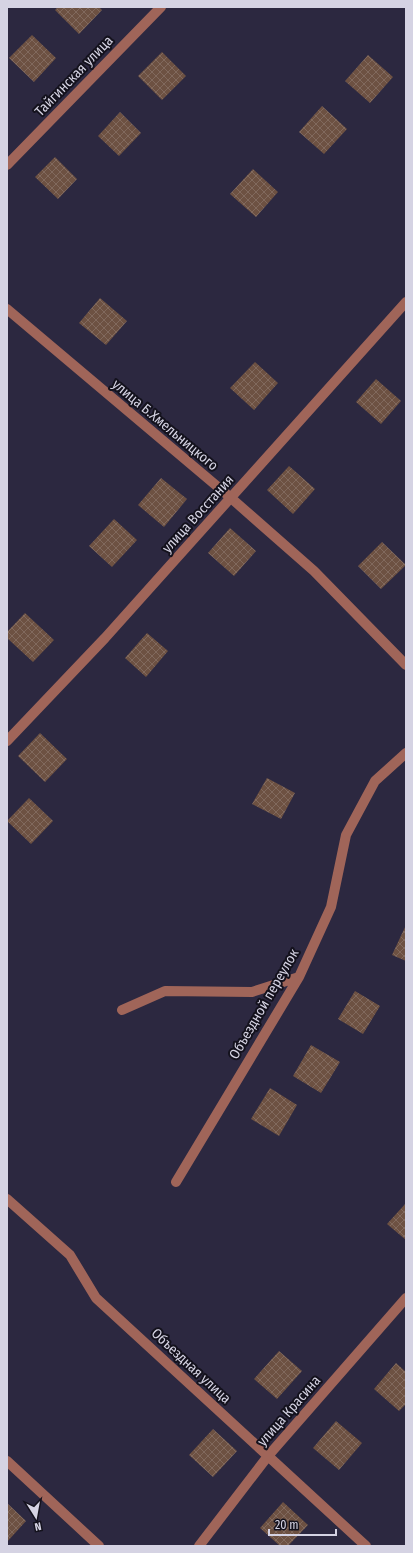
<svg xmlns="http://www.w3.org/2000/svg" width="413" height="1553" viewBox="0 0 413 1553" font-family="'Fira Sans Condensed',sans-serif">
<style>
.building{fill:url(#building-cross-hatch)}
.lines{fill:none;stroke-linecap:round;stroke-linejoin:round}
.minor{stroke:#a06559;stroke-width:10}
.labels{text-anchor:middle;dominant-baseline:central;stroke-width:4;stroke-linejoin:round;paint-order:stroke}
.street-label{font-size:14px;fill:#d5d3e3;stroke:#14121d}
</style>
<defs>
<pattern id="building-cross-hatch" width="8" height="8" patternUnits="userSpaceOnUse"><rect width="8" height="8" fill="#6d5142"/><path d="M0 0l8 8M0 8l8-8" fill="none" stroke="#81695d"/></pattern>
</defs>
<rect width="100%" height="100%" fill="#2c2840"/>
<path class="building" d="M58,7H99L102,10L79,34L55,10Z
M32,35L56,58L34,82L9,58Z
M162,52L186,76L162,100L138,76Z
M368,55L393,77L370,103L345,81Z
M322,106L347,129L324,154L299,132Z
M120,112L141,133L119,156L98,136Z
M55,157L77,179L58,199L35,177Z
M253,169L278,192L256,217L230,194Z
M100,298L127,321L106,345L79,323Z
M255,362L278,383L254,410L230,388Z
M376,379L401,401L381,424L356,402Z
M289,466L315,489L293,514L267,490Z
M161,478L187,499L164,527L138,505Z
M114,519L137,540L112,567L89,546Z
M230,528L256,551L234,576L208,553Z
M382,542L406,565L381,589L358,566Z
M25,613L54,640L33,662L7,638V632Z
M147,633L168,651L146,677L125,658Z
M40,733L67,759L45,782L18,756Z
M267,778L295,793L281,819L252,804Z
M29,798L53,821L31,844L7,821Z
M406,925V961L392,955Z
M355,991L380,1006L363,1034L338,1019Z
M311,1045L340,1062L321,1093L293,1076Z
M270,1088L297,1105L279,1136L251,1119Z
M406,1203V1240L387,1224Z
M279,1351L302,1371L277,1399L254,1379Z
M396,1363L406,1372V1404L399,1411L374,1389Z
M336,1421L362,1443L339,1470L313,1448Z
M213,1429L237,1451L213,1477L189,1455Z
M283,1502L308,1525L288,1546H280L260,1528Z
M7,1503L26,1521L7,1542Z"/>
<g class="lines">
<path class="minor" d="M7,165L161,7
M7,309L231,498L314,571L406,665
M7,741L105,638L406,302
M122,1010L165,991L252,992L299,977
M176,1182L299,977L331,907L346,835L375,781L406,753
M7,1199L70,1255L96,1298L366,1546
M7,1461L99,1546
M199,1546L268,1456L406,1298"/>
</g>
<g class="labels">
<g class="street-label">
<text transform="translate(74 76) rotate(-46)">Тайгинская улица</text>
<text transform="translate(165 425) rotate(40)">улица Б.Хмельницкого</text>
<text transform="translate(198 514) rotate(-48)">улица Восстания</text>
<text transform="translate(264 1004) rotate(-60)">Объездной переулок</text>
<text transform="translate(191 1366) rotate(43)">Объездная улица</text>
<text transform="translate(289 1411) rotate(-49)">улица Красина</text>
</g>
</g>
<rect width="413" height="1553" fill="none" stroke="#d5d3e3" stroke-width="16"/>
<g transform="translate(36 1517) rotate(169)" stroke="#14121d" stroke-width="3" paint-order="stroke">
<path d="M0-3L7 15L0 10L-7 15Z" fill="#d5d3e3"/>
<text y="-6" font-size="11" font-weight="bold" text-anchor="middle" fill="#d5d3e3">N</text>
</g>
<path d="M269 1529v6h67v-6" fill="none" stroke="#d5d3e3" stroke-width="2"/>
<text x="275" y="1529" font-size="12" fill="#d5d3e3" stroke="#14121d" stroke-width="3" paint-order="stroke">20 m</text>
</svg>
